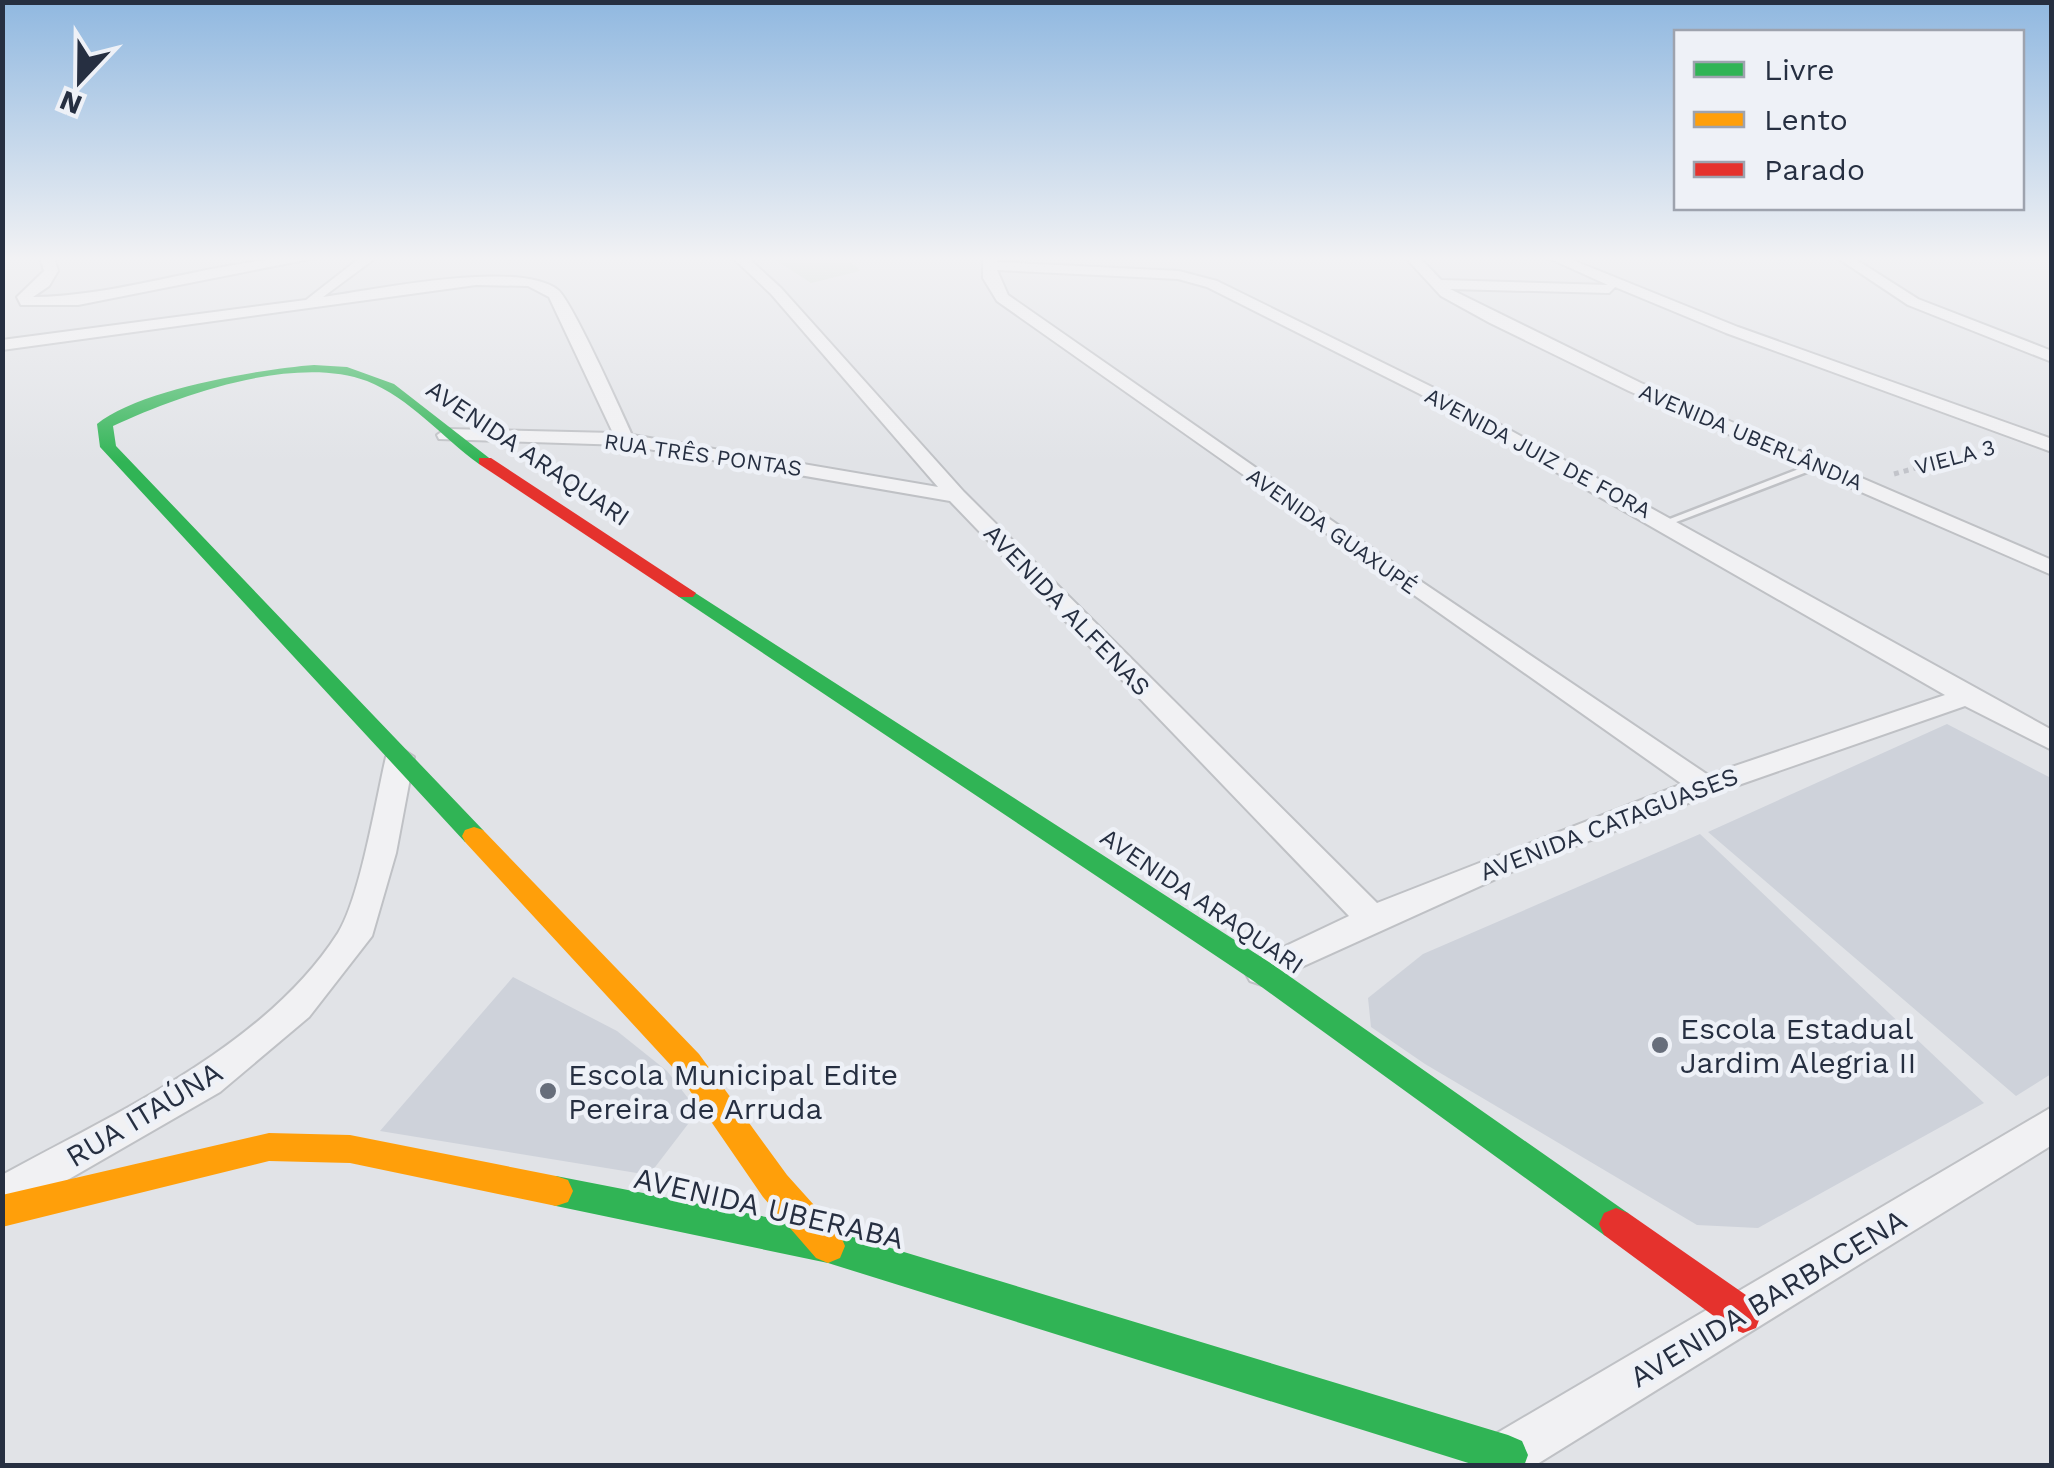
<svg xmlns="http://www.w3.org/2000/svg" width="2054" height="1468" viewBox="0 0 2054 1468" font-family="'Work Sans',sans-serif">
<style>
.built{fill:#ced2da}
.green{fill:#d0dbd1}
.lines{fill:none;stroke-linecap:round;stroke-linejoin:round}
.lane-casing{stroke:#bfc1c5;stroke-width:5}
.street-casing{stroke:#bfc1c5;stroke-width:4}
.path{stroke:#c2c4ca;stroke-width:5;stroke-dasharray:5 5;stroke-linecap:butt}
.lane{fill:#f1f1f3;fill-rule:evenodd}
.street{fill:#f1f1f3;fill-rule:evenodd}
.fast{fill:#30b455;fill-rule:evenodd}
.slow{fill:#ff9f0a;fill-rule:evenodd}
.jam{fill:#e5322d;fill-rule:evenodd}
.poi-dot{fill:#676e7b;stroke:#eef1f7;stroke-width:4}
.labels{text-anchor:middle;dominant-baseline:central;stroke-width:9;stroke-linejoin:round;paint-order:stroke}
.far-street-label{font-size:22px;fill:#262f41;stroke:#eef1f7}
.street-label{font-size:25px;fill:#262f41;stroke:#eef1f7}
.near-poi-label{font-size:30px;fill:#262f41;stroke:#eef1f7;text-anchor:start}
.near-street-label{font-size:30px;fill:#262f41;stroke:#eef1f7}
</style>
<rect width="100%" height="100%" fill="#e1e3e7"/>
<path class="built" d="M1947,724L2051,778V1074L2016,1096L1708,832Z
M1700,834L1984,1103L1758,1228L1697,1225L1425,1064L1371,1027L1368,998L1423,954Z
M513,977L617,1031L667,1071L698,1111L649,1175L380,1131Z"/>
<path class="green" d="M771,257H846L860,271L811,283Z"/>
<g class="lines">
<defs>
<path id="lane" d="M1817,462L1822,465L1820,467L1671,524H1663L1662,522Z"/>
<path id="street" d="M40,257H54L58,271L49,286L33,297C130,296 222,256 320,257L78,305H21L17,297L44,271Z
M361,257H377L323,297C373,290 519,259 558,290C572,301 621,411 632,435L938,487L771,294L732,257H747L781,288L964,492L1377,903L1682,784L997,301L983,278V257H997V262L1179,271L1217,281L1432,387L2052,730V750L1965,706L1707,796L1531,863L1262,985L1250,981L1245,972L1250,963L1349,916L950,501L625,445L439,439L437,435L446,429L613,433L549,297L528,286L476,285L2,350V340L306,300ZM997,270L1178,279L1207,287L1420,394L1945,695L1708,775L1361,541L1008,295Z
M1405,257H1419L1441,280L1608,285L1546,257H1565L1738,327L2052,439V452L1726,333L1615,287L1609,293L1450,289L1641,383L2052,560V575L1629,391L1490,323L1441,296Z
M1836,257H1852L1918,299L2052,351V362L1908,305Z
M400,748L414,757L396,853L372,936L309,1017L220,1092L24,1205L10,1211L2,1208V1175C117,1112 265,1047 338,933C360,898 376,800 386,757Z
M2052,1107V1145L1534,1466H1484L1480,1456L1487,1439Z"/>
</defs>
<use href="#lane" class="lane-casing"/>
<use href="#street" class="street-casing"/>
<path class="path" d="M1894,474L1992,447"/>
<use href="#lane" class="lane"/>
<use href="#street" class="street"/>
<path class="fast" d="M314,365L347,367L394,384L493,461L479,464C443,438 410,398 367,381C295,354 179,395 113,426L116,446L483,830L486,836L483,842H465L100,447L97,424C138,390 260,369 314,365Z
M686,587L1272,964L1628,1213L1633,1224L1628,1235L1616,1240L1604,1235L1252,980L679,597L676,593Z
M556,1176L828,1229L1508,1435L1522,1441L1528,1455L1524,1466H1478L828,1263L556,1206L544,1202L539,1191L544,1180Z"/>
<path class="slow" d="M474,827L483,830L699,1054L787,1175L840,1234L845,1246L840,1258L828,1263L816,1258L763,1197L677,1072L465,842L462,836L465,830Z
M269,1133L350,1135L556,1176L568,1180L573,1191L568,1202L556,1206L350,1163L269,1161L2,1227V1195Z"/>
<path class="jam" d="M479,458H491L696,593L693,597H679L479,464Z
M1616,1208L1628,1213L1756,1302L1761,1315L1756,1328L1743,1333L1730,1328L1604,1235L1599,1224L1604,1213Z"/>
</g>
<linearGradient id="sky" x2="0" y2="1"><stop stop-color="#90b8e0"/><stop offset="0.56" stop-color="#f2f2f4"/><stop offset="1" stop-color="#f2f2f4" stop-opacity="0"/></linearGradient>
<rect width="2054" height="462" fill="url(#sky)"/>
<g class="poi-dot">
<circle cx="1660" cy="1045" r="10"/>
<circle cx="548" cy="1091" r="10"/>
</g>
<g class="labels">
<g class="far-street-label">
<text transform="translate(1751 437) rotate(23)">AVENIDA UBERLÂNDIA</text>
<text transform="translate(1538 453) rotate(28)">AVENIDA JUIZ DE FORA</text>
<text transform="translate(703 455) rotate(8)">RUA TRÊS PONTAS</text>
<text transform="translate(1955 457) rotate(-15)">VIELA 3</text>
<text transform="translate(1332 531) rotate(35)">AVENIDA GUAXUPÉ</text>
</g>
<g class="street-label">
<text transform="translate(528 453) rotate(34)">AVENIDA ARAQUARI</text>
<text transform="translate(1067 610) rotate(46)">AVENIDA ALFENAS</text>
<text transform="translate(1609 824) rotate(-21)">AVENIDA CATAGUASES</text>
<text transform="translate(1202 901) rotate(34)">AVENIDA ARAQUARI</text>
</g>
<g class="near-poi-label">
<text x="1680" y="1028">Escola Estadual<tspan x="1680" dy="34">Jardim Alegria II</tspan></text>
<text x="568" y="1074">Escola Municipal Edite<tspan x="568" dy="34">Pereira de Arruda</tspan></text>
</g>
<g class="near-street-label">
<text transform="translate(144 1114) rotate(-31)">RUA ITAÚNA</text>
<text transform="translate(769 1208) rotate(13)">AVENIDA UBERABA</text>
<text transform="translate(1768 1298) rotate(-31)">AVENIDA BARBACENA</text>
</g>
</g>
<rect width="2054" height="1468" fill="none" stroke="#262f41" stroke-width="10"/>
<rect x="1674" y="30" width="350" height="180" fill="#eef1f7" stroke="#9ea3ae" stroke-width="2.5"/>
<rect x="1694" y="62" width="50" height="15" fill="#30b455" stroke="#9ea3ae" stroke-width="2.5"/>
<text x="1764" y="80" font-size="30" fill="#262f41">Livre</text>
<rect x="1694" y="112" width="50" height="15" fill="#ff9f0a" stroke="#9ea3ae" stroke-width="2.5"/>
<text x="1764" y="130" font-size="30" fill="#262f41">Lento</text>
<rect x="1694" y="162" width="50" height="15" fill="#e5322d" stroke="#9ea3ae" stroke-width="2.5"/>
<text x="1764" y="180" font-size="30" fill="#262f41">Parado</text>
<g transform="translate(80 80) rotate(202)" stroke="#eef1f7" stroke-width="8" paint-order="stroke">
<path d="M0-8L18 38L0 25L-18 38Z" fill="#262f41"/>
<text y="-15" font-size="28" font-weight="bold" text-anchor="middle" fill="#262f41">N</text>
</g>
</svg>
